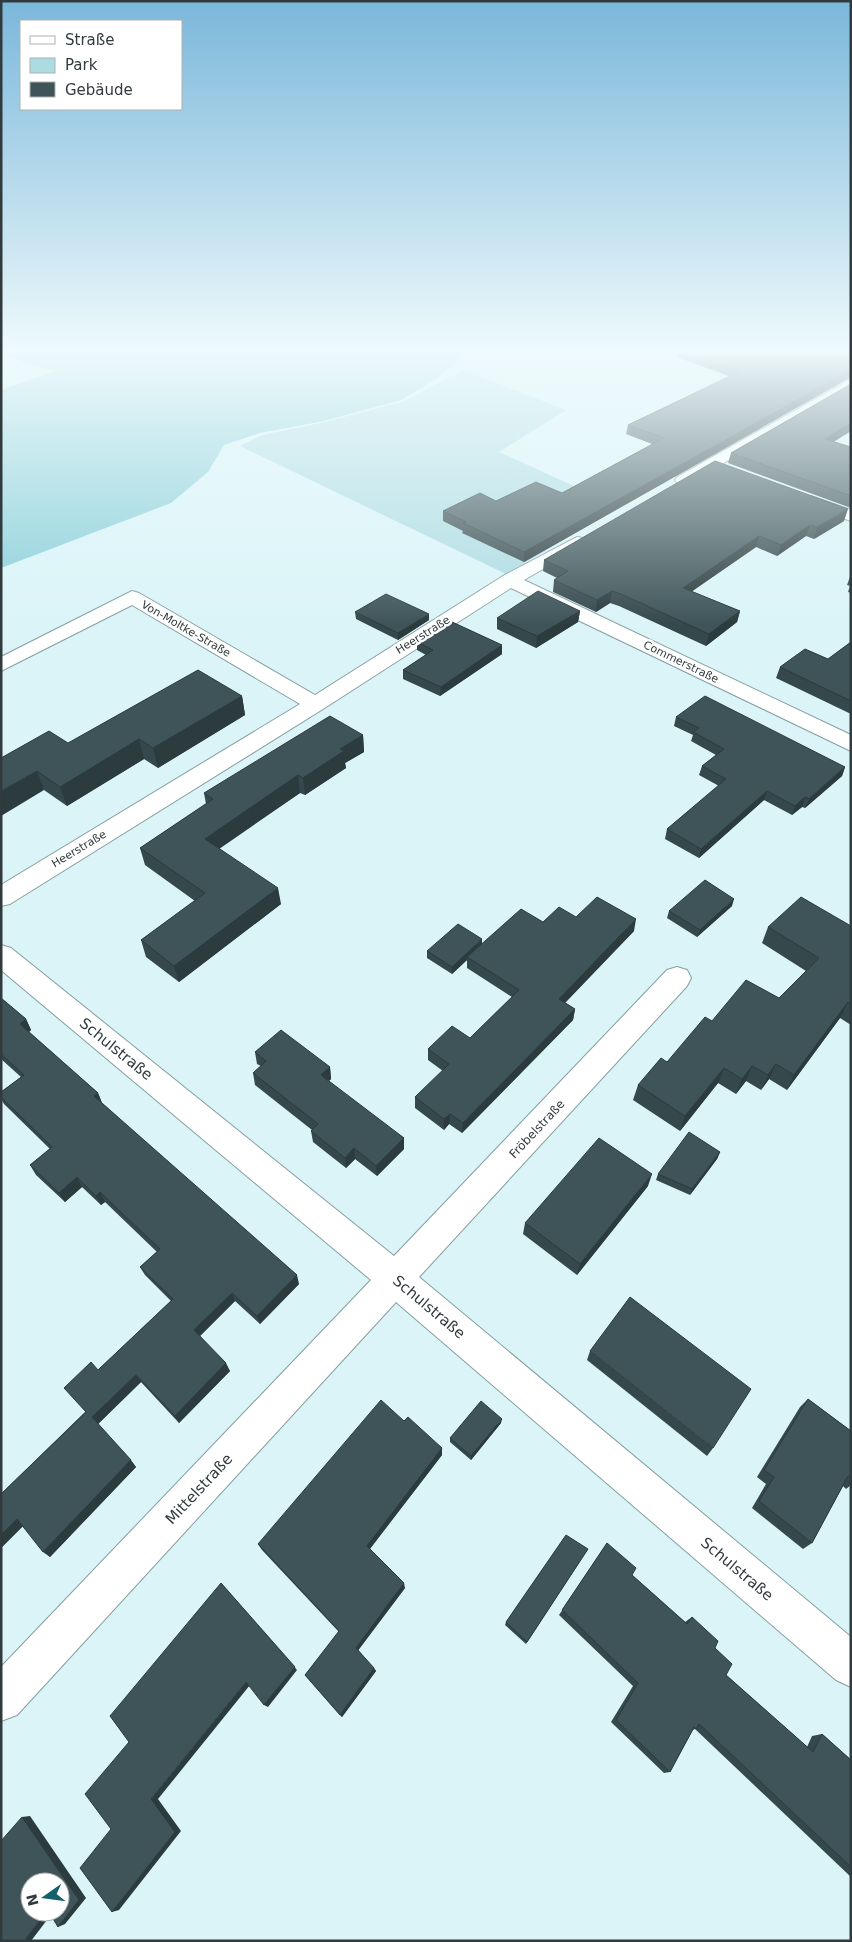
<svg xmlns="http://www.w3.org/2000/svg" width="852" height="1942" viewBox="0 0 852 1942" font-family="'DejaVu Sans',sans-serif">
<style>
.green{fill:#addbe2}
.forest{fill:#89ced8}
.lines{fill:none;stroke-linecap:round;stroke-linejoin:round}
.minor-casing{stroke:#869ea2;stroke-width:2}
.minor{fill:#fff;fill-rule:evenodd}
.wall{fill:#35484c}
.shaded-wall{fill:#2b3b3e}
.building{fill:#3e5458;stroke:#2b3b3e}
.labels{text-anchor:middle;dominant-baseline:central;stroke-width:5;stroke-linejoin:round;paint-order:stroke}
.far-street-label{font-size:11px;fill:#313b3d;stroke:#fff}
.street-label{font-size:12px;fill:#313b3d;stroke:#fff}
.near-street-label{font-size:15px;fill:#313b3d;stroke:#fff}
</style>
<rect width="100%" height="100%" fill="#daf4f8"/>
<path class="green" d="M463,370L566,410L499,452L620,507L506,574L240,446L263,435L325,422L405,401Z"/>
<path class="forest" d="M2,353H467L436,379L401,400L324,421L260,433L224,445L208,472L171,503L1,568V390L55,371L22,362Z"/>
<g class="lines">
<defs>
<path id="minor" d="M851,379V389L689,483H677L675,480L677,477Z
M811,496L851,510V521L805,505L803,501L805,497Z
M577,537L583,538L586,542L583,546L524,580L851,735V751L511,588L323,709L10,904L1,906V885L300,704L132,605L1,671V657L132,591L139,593L315,695L503,576Z
M1,945L11,948L394,1256L667,970L677,967L687,970L691,978L687,986L419,1277L851,1637V1687L836,1680L396,1302L17,1715L1,1721V1667L371,1280L1,970Z"/>
</defs>
<use href="#minor" class="minor-casing"/>
<use href="#minor" class="minor"/>
</g>
<path class="wall" d="M677,353H851V377L524,562L462,533L463,531L443,521V511L496,501L562,493L652,444L626,434L628,425L729,376L676,357Z
M851,384V431L833,442L851,447V508L728,463L731,453Z
M844,521L814,539L806,536L777,556L756,547L692,591L740,611L737,622L706,646L619,606L610,603L596,612L553,592L554,580L557,578L543,571L544,560Z
M851,574V593L848,592L850,586L847,585Z
M580,611L578,622L536,648L497,629V618Z
M355,612L429,620L398,640L356,619Z
M417,642L502,654L440,696L403,679V670L426,655L417,650Z
M851,642V714L776,678L780,667L828,659Z
M242,696L245,715L158,768L144,759L67,806L44,790L1,758L68,743Z
M676,717L845,767L842,776L805,808L802,807L792,815L764,800L699,858L665,839L667,829L719,786L699,775L702,766L716,755L691,741L693,735L674,726Z
M363,735L364,752L345,763L346,768L305,795L300,793L219,848L281,904L179,982L146,957L141,940L195,901L145,865L140,848L206,804L204,793Z
M732,906L697,937L667,918L669,911Z
M576,917L634,931L565,1003L575,1009L573,1020L462,1133L449,1124L444,1130L415,1108V1097L443,1071L428,1060V1049L470,1038L512,997L467,968V960L452,974L427,958V951L482,944L543,922Z
M851,926V1025L840,1018L787,1090L769,1079L761,1090L746,1081L736,1094L718,1083L680,1131L633,1100L638,1085L667,1062L712,1021L779,998L806,971L762,943L768,927Z
M1,998L26,1019L31,1030L29,1032L98,1093L102,1103L299,1284L260,1324L235,1301L200,1336L230,1371L179,1423L141,1382L98,1424L136,1467L50,1557L23,1526L1,1548V1493H2L85,1412L98,1370L171,1301L145,1275L140,1267L157,1252L105,1202L101,1205L82,1187L65,1202L36,1175L30,1165L50,1149L4,1104L1,1099V1092L21,1077L1,1059Z
M255,1052L330,1067L331,1079L329,1081L404,1149L377,1176L355,1159L346,1168L313,1142L311,1131L312,1130L255,1085L253,1073L261,1066L257,1064Z
M720,1152L717,1159L690,1195L656,1180L658,1174Z
M648,1186L577,1275L523,1234L525,1223Z
M590,1351L713,1448L707,1456L587,1360Z
M808,1399L851,1431V1485L846,1489L843,1486L812,1543L803,1549L752,1508L766,1484L757,1477L800,1407Z
M404,1421L442,1448V1455L370,1549L405,1588L358,1650L376,1671L342,1717L305,1675L339,1632L262,1550L258,1544Z
M501,1423L471,1460L450,1442V1438Z
M607,1543L632,1575L685,1622L692,1617L715,1648L726,1675L807,1747L812,1736L822,1734L851,1760V1877L695,1729L693,1730L670,1772L664,1773L611,1722L633,1686L559,1615Z
M588,1549L526,1644L505,1625L506,1622Z"/>
<path class="shaded-wall" d="M851,370V377L524,562V552Z
M851,423V431L822,449L825,439Z
M848,509L844,521L814,539L817,527Z
M810,525L806,536L777,556L781,545Z
M759,536L756,547L681,599L683,588Z
M612,591L610,603L596,612L597,600Z
M580,611L578,622L536,648L537,636Z
M740,611L737,622L706,646L709,634Z
M429,614V620L398,640V633Z
M502,645V654L440,696L441,687Z
M242,696L245,715L158,768L153,748Z
M363,735L364,752L345,763L346,768L305,795L303,778L340,749Z
M139,739L144,759L67,806L60,787Z
M845,767L842,776L805,808L809,799Z
M37,771L44,790L1,816V791Z
M298,775L300,793L209,856L205,839Z
M767,791L764,800L699,858L701,849Z
M805,797L802,807L792,815L795,806Z
M278,888L281,904L179,982L174,966Z
M734,899L732,906L697,937L700,930Z
M636,919L634,931L558,1010L559,999Z
M482,939V946L467,957V960L452,974V967Z
M848,1002L840,1018L787,1090L794,1075Z
M575,1009L573,1020L462,1133L463,1123Z
M26,1019L31,1030L25,1035L20,1024Z
M776,1064L769,1079L761,1090L768,1075Z
M752,1066L746,1081L736,1094L742,1079Z
M330,1067L331,1079L323,1086L321,1075Z
M724,1068L718,1083L680,1131L685,1116Z
M98,1093L102,1103L98,1106L94,1096Z
M450,1114L449,1124L444,1130V1119Z
M404,1138V1149L377,1176L376,1166Z
M354,1148L355,1159L346,1168L345,1158Z
M720,1152L717,1159L690,1195L692,1189Z
M652,1174L648,1186L577,1275L580,1264Z
M77,1177L82,1187L65,1202L59,1193Z
M100,1192L105,1202L101,1205L96,1196Z
M297,1275L299,1284L260,1324L257,1316Z
M232,1293L235,1301L198,1338L194,1330Z
M226,1363L230,1371L179,1423L175,1416Z
M136,1375L141,1382L98,1424L92,1417Z
M502,1419L501,1423L471,1460V1456Z
M442,1448V1455L368,1551L367,1546Z
M131,1460L136,1467L50,1557L43,1552Z
M17,1519L24,1525L1,1548V1535Z
M221,1583L297,1670L268,1707L264,1705Z
M404,1583L405,1588L357,1652L356,1648Z
M374,1668L376,1671L342,1717L340,1715Z
M246,1682L250,1685L158,1799L181,1831L119,1910L112,1912L151,1799Z
M30,1816L86,1898L65,1924L58,1927L22,1817Z
M46,1912H53L31,1941H24Z"/>
<path class="building" d="M692,353H851V370L524,552L463,523L466,522L443,511L480,493L496,501L536,482L562,493L664,438L628,425L741,371Z
M851,384V423L825,439L851,447V496L731,453Z
M715,461L848,509L817,527L810,525L781,545L759,536L683,588L740,611L709,634L621,594L612,591L597,600L554,580L568,571L544,560Z
M538,591L580,611L537,636L497,618Z
M386,594L429,614L398,633L355,612Z
M450,621L502,645L441,687L403,670L433,650L417,642Z
M851,642V701L780,667L805,649L828,659Z
M198,670L242,696L153,748L139,739L60,787L37,771L1,791V758L49,731L68,743Z
M705,696L845,767L809,799L805,797L795,806L767,791L701,849L667,829L726,779L702,766L724,749L693,732L699,728L676,717Z
M330,716L363,735L340,749L344,751L303,778L298,775L205,839L278,888L174,966L141,940L205,893L140,848L213,799L204,793Z
M705,880L734,899L700,930L669,911Z
M597,897L636,919L559,999L575,1009L463,1123L450,1114L444,1119L415,1097L449,1064L428,1049L452,1026L470,1038L519,990L467,957L521,909L543,922L559,907L576,917Z
M801,897L851,926V1004L848,1002L794,1075L776,1064L768,1075L752,1066L742,1079L724,1068L685,1116L638,1085L661,1058L667,1062L705,1017L712,1021L746,980L779,998L819,958L768,927Z
M458,924L482,939L452,967L427,951Z
M1,998L26,1019L20,1024L98,1093L94,1096L297,1275L257,1316L232,1293L194,1330L226,1363L175,1416L136,1375L92,1417L131,1460L43,1552L17,1519L1,1535V1494L86,1412L64,1388L91,1362L98,1370L173,1299L140,1267L160,1249L125,1216L100,1192L96,1196L77,1177L59,1193L30,1165L52,1147L1,1097V1092L24,1075L1,1054Z
M281,1030L330,1067L321,1075L404,1138L376,1166L354,1148L345,1158L311,1131L318,1124L253,1073L266,1061L255,1052Z
M689,1132L720,1152L692,1189L658,1174Z
M599,1138L652,1174L580,1264L525,1223Z
M630,1297L751,1389L713,1448L590,1351Z
M808,1399L851,1431V1478L848,1476L812,1543L759,1501L774,1477L764,1470Z
M381,1400L404,1421L408,1417L442,1448L367,1546L404,1583L356,1648L374,1668L340,1715L305,1675L339,1631L258,1544Z
M481,1401L502,1419L471,1456L450,1438Z
M566,1535L588,1549L527,1642L506,1622Z
M607,1543L636,1568L632,1575L687,1624L692,1617L718,1641L715,1648L732,1664L726,1675L813,1752L822,1734L851,1760V1867L699,1724L696,1729L694,1727L670,1772L616,1720L638,1683L562,1610Z
M221,1583L295,1667L264,1705L246,1682L151,1799L175,1832L112,1912L80,1868L111,1829L85,1794L129,1742L110,1716Z
M22,1817L79,1900L58,1927L49,1912H60V1882H30V1912H46L24,1941H1V1841Z"/>
<linearGradient id="sky" x2="0" y2="1"><stop stop-color="#7ab7da"/><stop offset="0.56" stop-color="#eefafc"/><stop offset="1" stop-color="#eefafc" stop-opacity="0"/></linearGradient>
<rect width="852" height="625" fill="url(#sky)"/>
<g class="labels">
<g class="far-street-label">
<text transform="translate(186 629) rotate(30)">Von-Moltke-Straße</text>
<text transform="translate(423 635) rotate(-32)">Heerstraße</text>
<text transform="translate(681 662) rotate(26)">Commerstraße</text>
<text transform="translate(79 849) rotate(-31)">Heerstraße</text>
</g>
<g class="street-label">
<text transform="translate(537 1129) rotate(-47)">Fröbelstraße</text>
</g>
<g class="near-street-label">
<text transform="translate(116 1049) rotate(39)">Schulstraße</text>
<text transform="translate(429 1307) rotate(40)">Schulstraße</text>
<text transform="translate(199 1489) rotate(-47)">Mittelstraße</text>
<text transform="translate(737 1569) rotate(40)">Schulstraße</text>
</g>
</g>
<rect width="852" height="1942" fill="none" stroke="#313b3d" stroke-width="5"/>
<rect x="20" y="20" width="162" height="90" fill="#ffffff" stroke="#adb1b1"/>
<rect x="30" y="36" width="25" height="8" fill="#ffffff" stroke="#adb1b1"/>
<text x="65" y="45" font-size="15" fill="#313b3d">Straße</text>
<rect x="30" y="58" width="25" height="15" fill="#addbe2" stroke="#adb1b1"/>
<text x="65" y="70" font-size="15" fill="#313b3d">Park</text>
<rect x="30" y="82" width="25" height="15" fill="#3e5458" stroke="#adb1b1"/>
<text x="65" y="95" font-size="15" fill="#313b3d">Gebäude</text>
<g transform="translate(45 1897) rotate(256)"><circle r="24" fill="#ffffff" stroke="#adb1b1"/>
<path d="M0-4L9 19L0 12L-9 19Z" fill="#13616b"/>
<text y="-8" font-size="14" font-weight="bold" text-anchor="middle" fill="#313b3d">N</text>
</g>
</svg>
